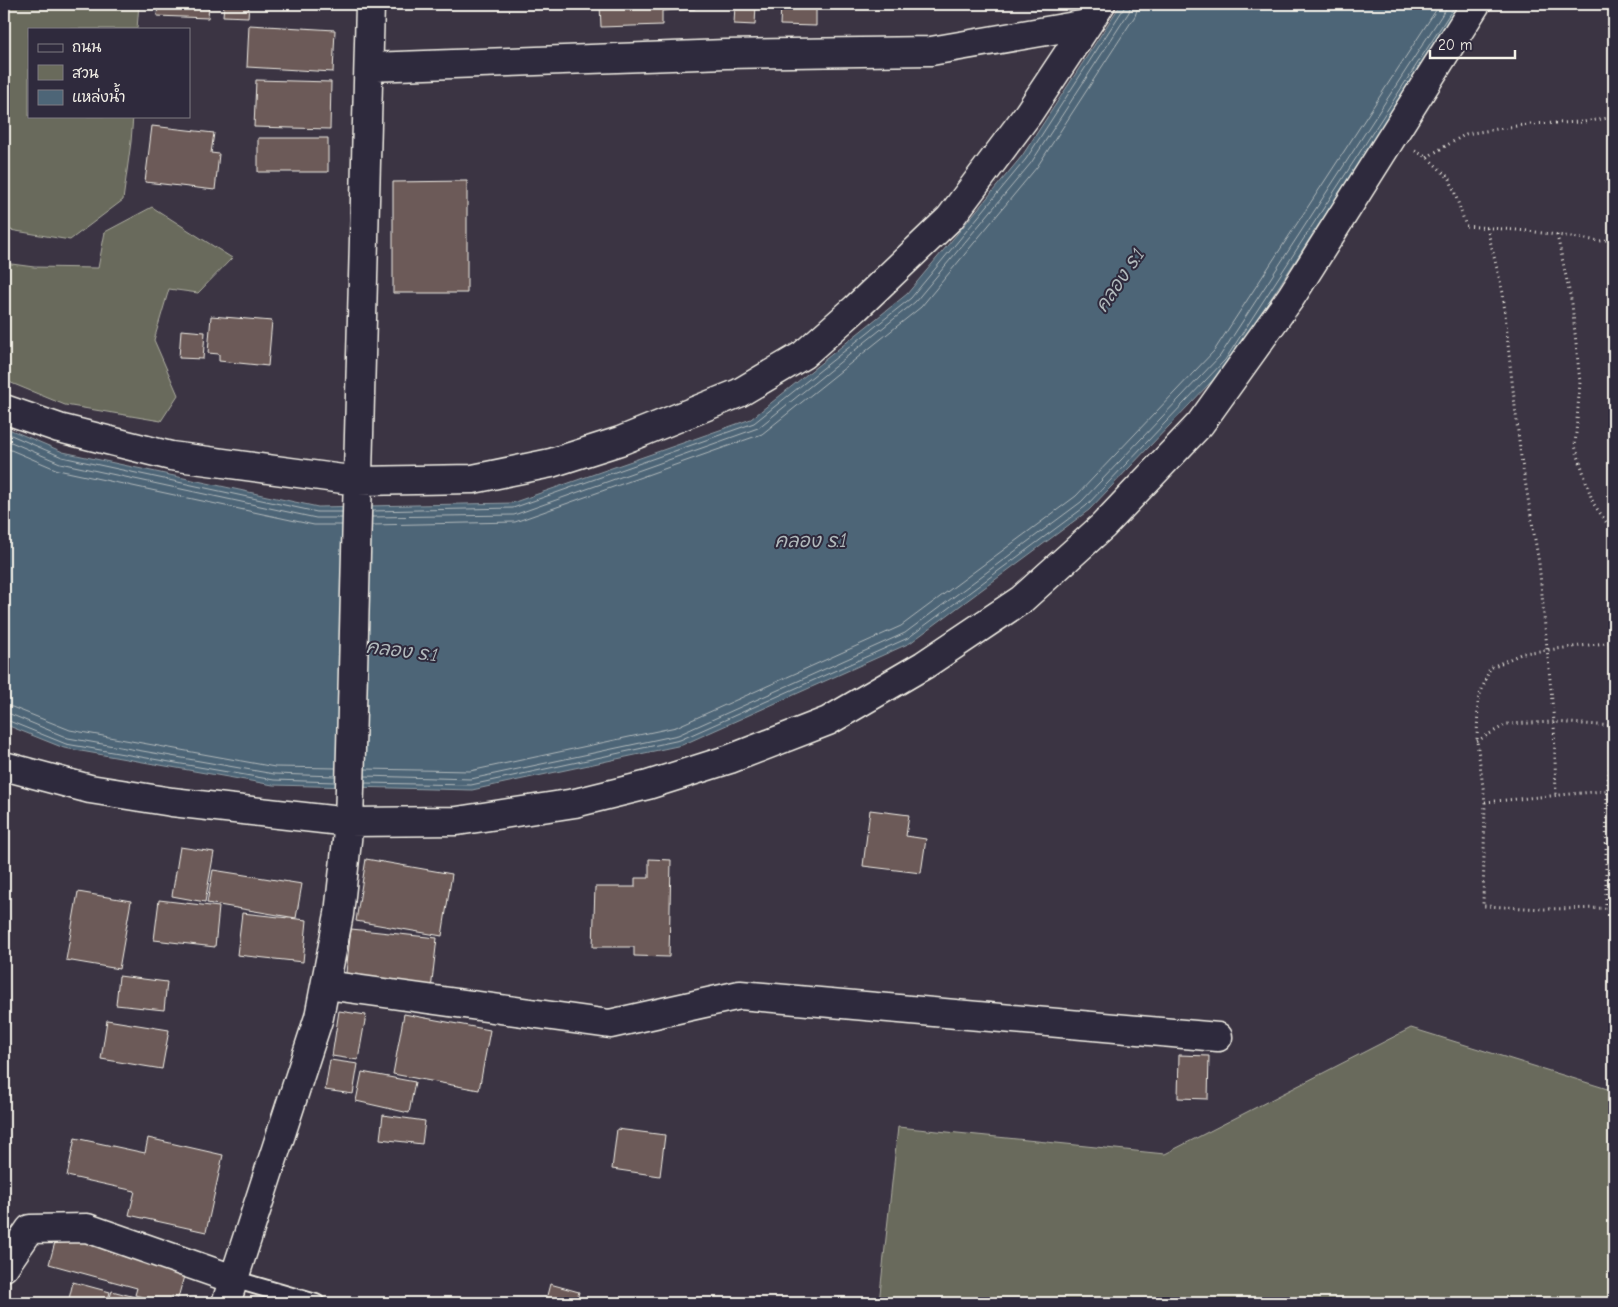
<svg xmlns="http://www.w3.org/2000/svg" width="1618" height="1307" viewBox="0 0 1618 1307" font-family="'Comic Neue','Playpen Sans Thai',sans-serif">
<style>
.green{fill:#696a5b;stroke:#aeaea2}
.water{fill:#4d6577;stroke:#909da4}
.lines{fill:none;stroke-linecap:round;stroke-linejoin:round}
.shore{stroke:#b1b9bb;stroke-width:1}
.building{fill:#6c5a59;stroke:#f4f1e8}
.lane-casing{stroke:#f4f1e8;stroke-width:20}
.street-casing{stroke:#f4f1e8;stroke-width:31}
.path{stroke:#f4f1e8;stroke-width:3;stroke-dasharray:1 4;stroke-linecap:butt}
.lane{stroke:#2f2a3d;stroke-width:16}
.street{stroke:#2f2a3d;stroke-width:28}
.labels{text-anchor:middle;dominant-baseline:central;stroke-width:4;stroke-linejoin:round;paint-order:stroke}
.water-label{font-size:19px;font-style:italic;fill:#b1b9bb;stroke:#2f2a3d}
</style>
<rect width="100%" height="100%" fill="#3b3443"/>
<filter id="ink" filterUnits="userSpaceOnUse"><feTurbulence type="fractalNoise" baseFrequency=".02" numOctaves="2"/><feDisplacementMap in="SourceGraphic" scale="10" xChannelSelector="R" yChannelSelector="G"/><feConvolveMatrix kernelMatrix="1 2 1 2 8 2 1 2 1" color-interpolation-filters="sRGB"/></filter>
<g filter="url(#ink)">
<path class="green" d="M4,4H139L137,29H29V116H133L131,142L123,200L70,240L4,229Z
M152,207L232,258L198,293L169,289L154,340L178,395L161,421L65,405L4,380V263L34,267L98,268L105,232Z
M1411,1028L1614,1091V1303H879L898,1127L1165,1154Z"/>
<path class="water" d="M1121,4H1462L1229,363L1089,510L910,643L682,745L472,790L273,785L64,748L4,724V427L63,452L318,507L512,503L751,419L907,294L1022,156Z"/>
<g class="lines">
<path class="shore" d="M4,432L62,457L317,512H342
M4,439L60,463L316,518H342
M4,447L58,470L314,525H342
M372,511L513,508L754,423L911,298L1026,159L1124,8L1125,4
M372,517L514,515L758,428L915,302L1031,163L1129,12L1131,4
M372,525L515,522L762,434L921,307L1037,167L1135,16L1139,4
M4,706L12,707L70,730L275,767L336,768
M4,713L10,714L68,738L274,774L335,776
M4,719L66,744L274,780L335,782
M365,769L470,771L676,727L901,626L1076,496L1214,351L1440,4
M365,776L471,779L678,735L905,633L1081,502L1220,356L1449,4
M365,783L471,785L680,740L908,638L1086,506L1225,360L1456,4"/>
</g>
<path class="building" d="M158,4H209L208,18L157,16Z
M224,4H249L248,17L223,16Z
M600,4H695V9L662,11V25L601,27Z
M735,4H756L755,25L734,24Z
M781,4H816V26L780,25Z
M249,25L335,30L333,72L247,67Z
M256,80L331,82L330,129L254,127Z
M152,126L214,133L211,153L219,154L215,190L145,182Z
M258,138H328V172H258Z
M467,181V293H393V182Z
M211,316L272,321L268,366L219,361V354L208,353Z
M181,330L205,332L203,359L179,358Z
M870,810L909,815L906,836L926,839L921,873L863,866Z
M180,847L214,852L205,902L172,896Z
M366,859L452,874L442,936L356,921Z
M649,859L671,860L669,957L634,956V947H593L595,887H635V878H649Z
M213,870L302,884L296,918L207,903Z
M78,892L131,901L119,969L66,960Z
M159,900L219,907L215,947L154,940Z
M242,913L307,920L303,962L237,955Z
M351,929L437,938L431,990L345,981Z
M119,976L167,982L164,1010L116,1005Z
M339,1011L366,1015L358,1060L332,1056Z
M404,1014L490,1030L479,1090L393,1074Z
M107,1020L169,1030L162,1069L101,1059Z
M1179,1055L1209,1056L1208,1099L1178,1098Z
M330,1060L358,1064L353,1094L325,1090Z
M362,1072L415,1082L409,1113L356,1101Z
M383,1115L425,1121L422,1144L380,1139Z
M617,1129L665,1135L660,1176L612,1169Z
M75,1138L145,1153L148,1138L223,1155L206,1232L129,1215L135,1191L67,1176Z
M57,1235L104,1247L187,1265L178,1298L172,1296L170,1303H167L135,1295L137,1288L49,1264Z
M73,1282L110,1292L107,1303H68Z
M550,1284L579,1292L576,1303H545Z
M112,1291L158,1303H108Z"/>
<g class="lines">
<defs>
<path id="lane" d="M233,1279L316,1303"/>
<path id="street" d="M369,67L726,54L931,51L1087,24
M4,409L59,428L171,456L358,481L473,479L551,463L620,441L739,393L803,355L856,308L950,218L1028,114L1101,4
M4,766L90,789L172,802L349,822L457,821L575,803L648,785L730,759L828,721L924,665L1021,600L1103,526L1200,424L1291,297L1476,4
M326,985L610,1024L740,995L1218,1037
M4,1267L30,1229L87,1228L233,1279
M226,1303L319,1017L339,914L349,822L350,788L370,4"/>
</defs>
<use href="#lane" class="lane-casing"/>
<use href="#street" class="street-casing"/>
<path class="path" d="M1415,151L1427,157L1450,179L1466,226L1528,231L1600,241L1614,239
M1427,157L1466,134L1529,124L1584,122L1614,117
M1487,228L1503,293L1510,364L1521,457L1539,563L1554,722L1556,796
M1557,235L1572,304L1580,382L1575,446L1593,503L1614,533
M1614,642L1523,653L1490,668L1478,700L1477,741L1485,802L1483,906L1545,909L1614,908
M1477,741L1507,724L1554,722L1614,726
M1485,802L1614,790
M1606,909V858L1607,791L1614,726V668"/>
<use href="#lane" class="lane"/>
<use href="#street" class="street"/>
</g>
</g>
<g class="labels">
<g class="water-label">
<text transform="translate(1120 280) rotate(-56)">คลอง ร.1</text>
<text x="811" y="541">คลอง ร.1</text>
<text transform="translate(402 651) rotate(7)">คลอง ร.1</text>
</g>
</g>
<rect width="1618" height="1307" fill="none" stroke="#2f2a3d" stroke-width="20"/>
<rect x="10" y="10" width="1598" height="1287" fill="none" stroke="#f4f1e8" stroke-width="2" filter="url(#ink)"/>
<rect x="28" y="28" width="162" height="90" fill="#2f2a3d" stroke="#7e7a81"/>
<rect x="38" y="44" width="25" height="8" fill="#2f2a3d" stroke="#7e7a81"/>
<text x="72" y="52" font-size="15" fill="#f4f1e8">ถนน</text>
<rect x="38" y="65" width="25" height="15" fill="#696a5b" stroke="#7e7a81"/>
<text x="72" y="78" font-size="15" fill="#f4f1e8">สวน</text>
<rect x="38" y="90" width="25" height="15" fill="#4d6577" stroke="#7e7a81"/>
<text x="72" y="102" font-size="15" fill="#f4f1e8">แหล่งน้ำ</text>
<path d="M1430 50v8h85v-8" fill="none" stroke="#f4f1e8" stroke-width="2.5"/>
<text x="1438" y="50" font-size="15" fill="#f4f1e8" stroke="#2f2a3d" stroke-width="4" paint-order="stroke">20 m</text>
</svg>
